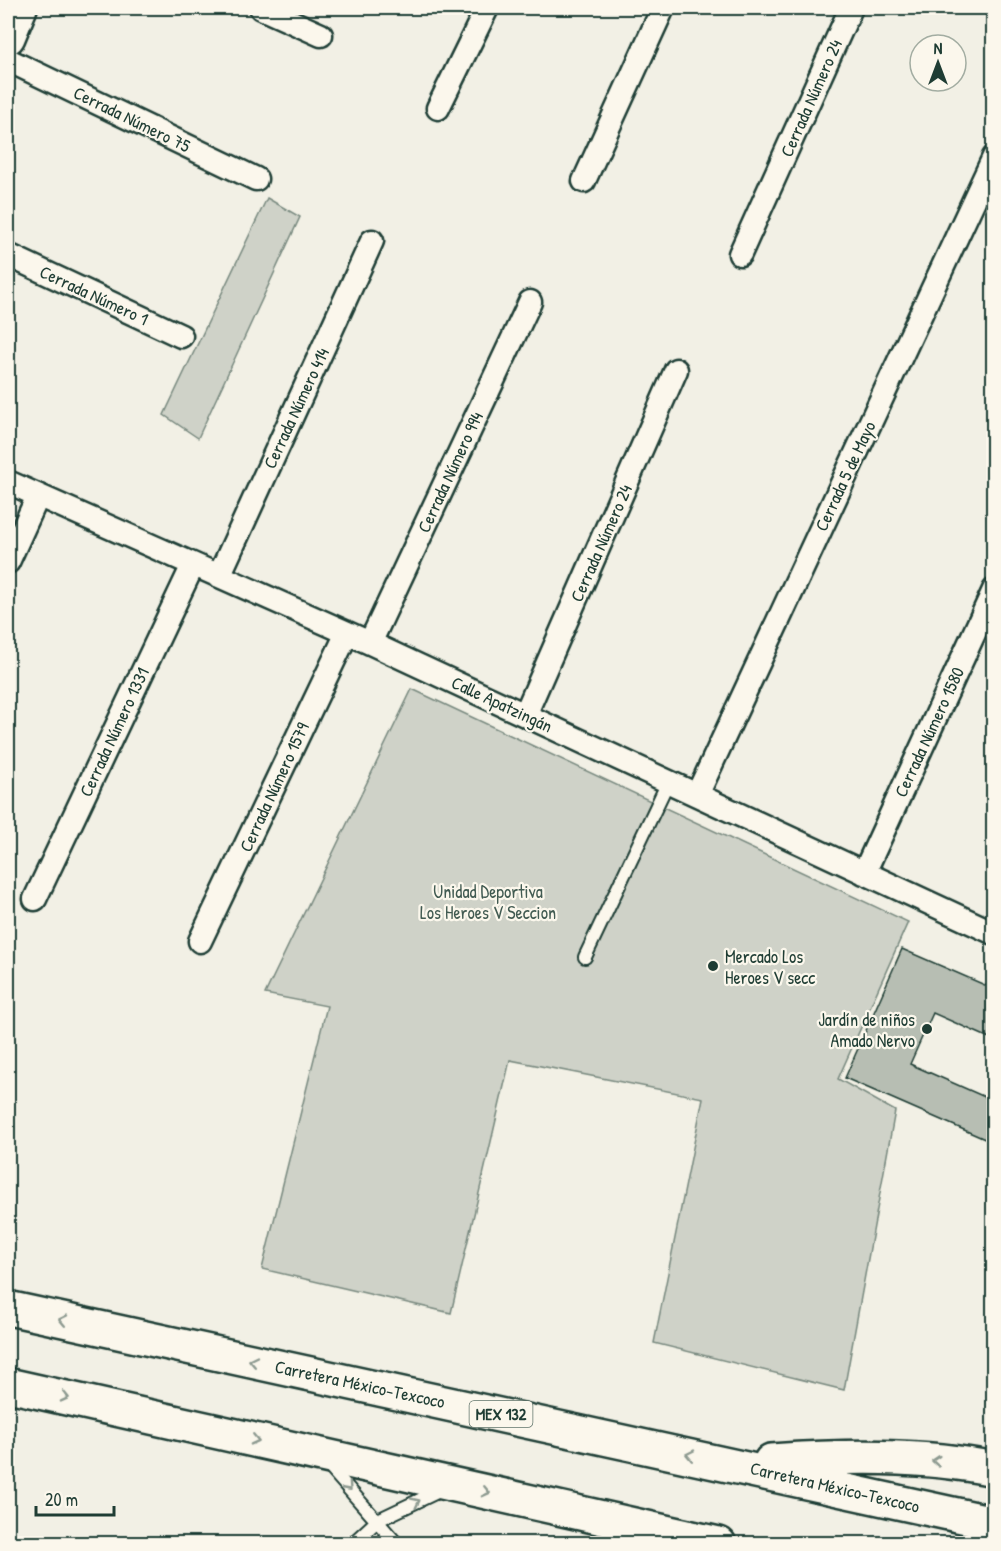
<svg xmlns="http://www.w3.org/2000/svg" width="1001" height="1551" viewBox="0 0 1001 1551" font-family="'Patrick Hand',sans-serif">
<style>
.green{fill:#cfd2c8;stroke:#77887e;stroke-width:1.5}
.building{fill:#b7beb3;stroke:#1f3d34;stroke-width:1.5}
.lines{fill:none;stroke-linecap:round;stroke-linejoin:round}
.lane-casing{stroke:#1f3d34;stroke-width:16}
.street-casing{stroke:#1f3d34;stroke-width:27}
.secondary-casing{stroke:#1f3d34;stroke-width:38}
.highway-casing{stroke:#1f3d34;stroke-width:38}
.lane{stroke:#fbf7ec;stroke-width:12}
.street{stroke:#fbf7ec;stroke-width:22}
.secondary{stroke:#fbf7ec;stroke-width:33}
.highway{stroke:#fbf7ec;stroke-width:33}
.oneway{stroke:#8d9a90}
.poi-dot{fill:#1f3d34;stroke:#fbf7ec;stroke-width:2}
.labels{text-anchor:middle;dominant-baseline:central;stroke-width:4.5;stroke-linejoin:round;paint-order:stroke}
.shield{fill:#fbf7ec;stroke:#61756b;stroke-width:1.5}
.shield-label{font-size:16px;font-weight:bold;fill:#1f3d34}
.street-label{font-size:18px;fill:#1f3d34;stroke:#fbf7ec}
.park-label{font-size:18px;fill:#425b52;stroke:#fbf7ec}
.poi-label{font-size:18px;fill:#1f3d34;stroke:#fbf7ec;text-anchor:start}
</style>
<rect width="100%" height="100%" fill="#f2f0e5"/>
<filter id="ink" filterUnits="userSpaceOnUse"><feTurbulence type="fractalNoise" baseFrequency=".0167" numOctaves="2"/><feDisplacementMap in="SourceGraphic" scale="12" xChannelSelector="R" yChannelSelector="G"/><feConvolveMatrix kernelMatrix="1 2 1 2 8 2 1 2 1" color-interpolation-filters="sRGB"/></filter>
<g filter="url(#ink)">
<path class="green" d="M267,198L300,217L198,438L164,415Z
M412,689L908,922L838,1079L895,1111L844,1390L654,1343L703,1098L510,1060L451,1313L262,1269L327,1006L265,994Z"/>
<path class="building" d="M902,949L994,989V1040L933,1013L910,1064L994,1101V1143L845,1078Z"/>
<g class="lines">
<defs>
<path id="lane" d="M585,957L668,782
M327,1464L397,1544
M352,1544L378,1520L441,1490"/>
<path id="street" d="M261,8L321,35
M8,60L256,179
M438,108L487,8
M584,181L663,8
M740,254L851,8
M8,255L181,336
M8,482L370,643L994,933
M8,562L38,496
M219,576L372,241
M370,643L530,302
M525,715L676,370
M697,795L994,157
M864,873L994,590
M35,899L193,565
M200,941L347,633"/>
<path id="secondary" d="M8,37L20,8"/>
<path id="highway" d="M8,1308L994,1523
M8,1385L719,1544
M771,1461C844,1456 922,1454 994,1469"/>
</defs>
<use href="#lane" class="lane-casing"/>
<use href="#street" class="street-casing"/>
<use href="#secondary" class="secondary-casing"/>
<use href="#highway" class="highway-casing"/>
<use href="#lane" class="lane"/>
<use href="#street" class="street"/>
<use href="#secondary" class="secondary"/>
<use href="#highway" class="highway"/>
</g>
<defs><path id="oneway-chevron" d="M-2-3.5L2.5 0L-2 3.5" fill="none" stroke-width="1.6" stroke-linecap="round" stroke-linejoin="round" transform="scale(1.5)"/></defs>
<g class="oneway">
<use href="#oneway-chevron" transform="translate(63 1320) rotate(-168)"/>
<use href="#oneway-chevron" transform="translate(253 1361) rotate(-168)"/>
<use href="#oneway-chevron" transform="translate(65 1397) rotate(13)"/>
<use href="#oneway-chevron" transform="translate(255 1440) rotate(13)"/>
<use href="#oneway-chevron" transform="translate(690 1455) rotate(-168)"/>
<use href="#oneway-chevron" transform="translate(936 1461) rotate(-176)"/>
<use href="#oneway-chevron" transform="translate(348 1487) rotate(48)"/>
<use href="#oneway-chevron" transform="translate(486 1492) rotate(13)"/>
<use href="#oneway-chevron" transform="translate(416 1502) rotate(-26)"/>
</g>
</g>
<g class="poi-dot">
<circle cx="713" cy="966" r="6"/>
<circle cx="927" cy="1029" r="6"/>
</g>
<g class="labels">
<rect class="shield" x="469.5" y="1401" width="63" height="26" rx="4.5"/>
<g class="shield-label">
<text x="501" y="1414">MEX 132</text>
</g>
<g class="street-label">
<text transform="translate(811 98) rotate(-66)">Cerrada Número 24</text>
<text transform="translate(132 119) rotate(26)">Cerrada Número 75</text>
<text transform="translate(94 295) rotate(25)">Cerrada Número 1</text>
<text transform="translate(296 408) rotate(-65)">Cerrada Número 414</text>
<text transform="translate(450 472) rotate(-65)">Cerrada Número 994</text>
<text transform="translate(845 476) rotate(-65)">Cerrada 5 de Mayo</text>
<text transform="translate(601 543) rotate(-66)">Cerrada Número 24</text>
<text transform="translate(502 704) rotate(25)">Calle Apatzingán</text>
<text transform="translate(114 732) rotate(-65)">Cerrada Número 1331</text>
<text transform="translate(929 732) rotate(-65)">Cerrada Número 1580</text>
<text transform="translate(274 787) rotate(-65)">Cerrada Número 1579</text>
<text transform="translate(360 1384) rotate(12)">Carretera México-Texcoco</text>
<text transform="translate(835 1487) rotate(13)">Carretera México-Texcoco</text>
</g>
<g class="park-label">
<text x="488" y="891">Unidad Deportiva<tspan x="488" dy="21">Los Heroes V Seccion</tspan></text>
</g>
<g class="poi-label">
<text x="725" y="956">Mercado Los<tspan x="725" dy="21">Heroes V secc</tspan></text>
<text x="915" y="1019" text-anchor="end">Jardín de niños<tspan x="915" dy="21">Amado Nervo</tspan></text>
</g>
</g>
<rect width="1001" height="1551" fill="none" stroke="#fbf7ec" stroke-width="30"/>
<rect x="15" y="15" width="971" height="1521" fill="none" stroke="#1f3d34" stroke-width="2" filter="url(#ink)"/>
<g transform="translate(938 63)"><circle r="28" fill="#fbf7ec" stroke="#a3ada2" stroke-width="1.5"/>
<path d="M0-4.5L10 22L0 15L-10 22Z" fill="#1f3d34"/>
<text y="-9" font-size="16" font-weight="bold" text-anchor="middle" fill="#1f3d34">N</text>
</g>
<path d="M36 1506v9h78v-9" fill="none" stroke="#1f3d34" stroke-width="3"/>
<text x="45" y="1506" font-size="18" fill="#1f3d34" stroke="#fbf7ec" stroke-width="4.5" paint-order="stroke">20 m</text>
</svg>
